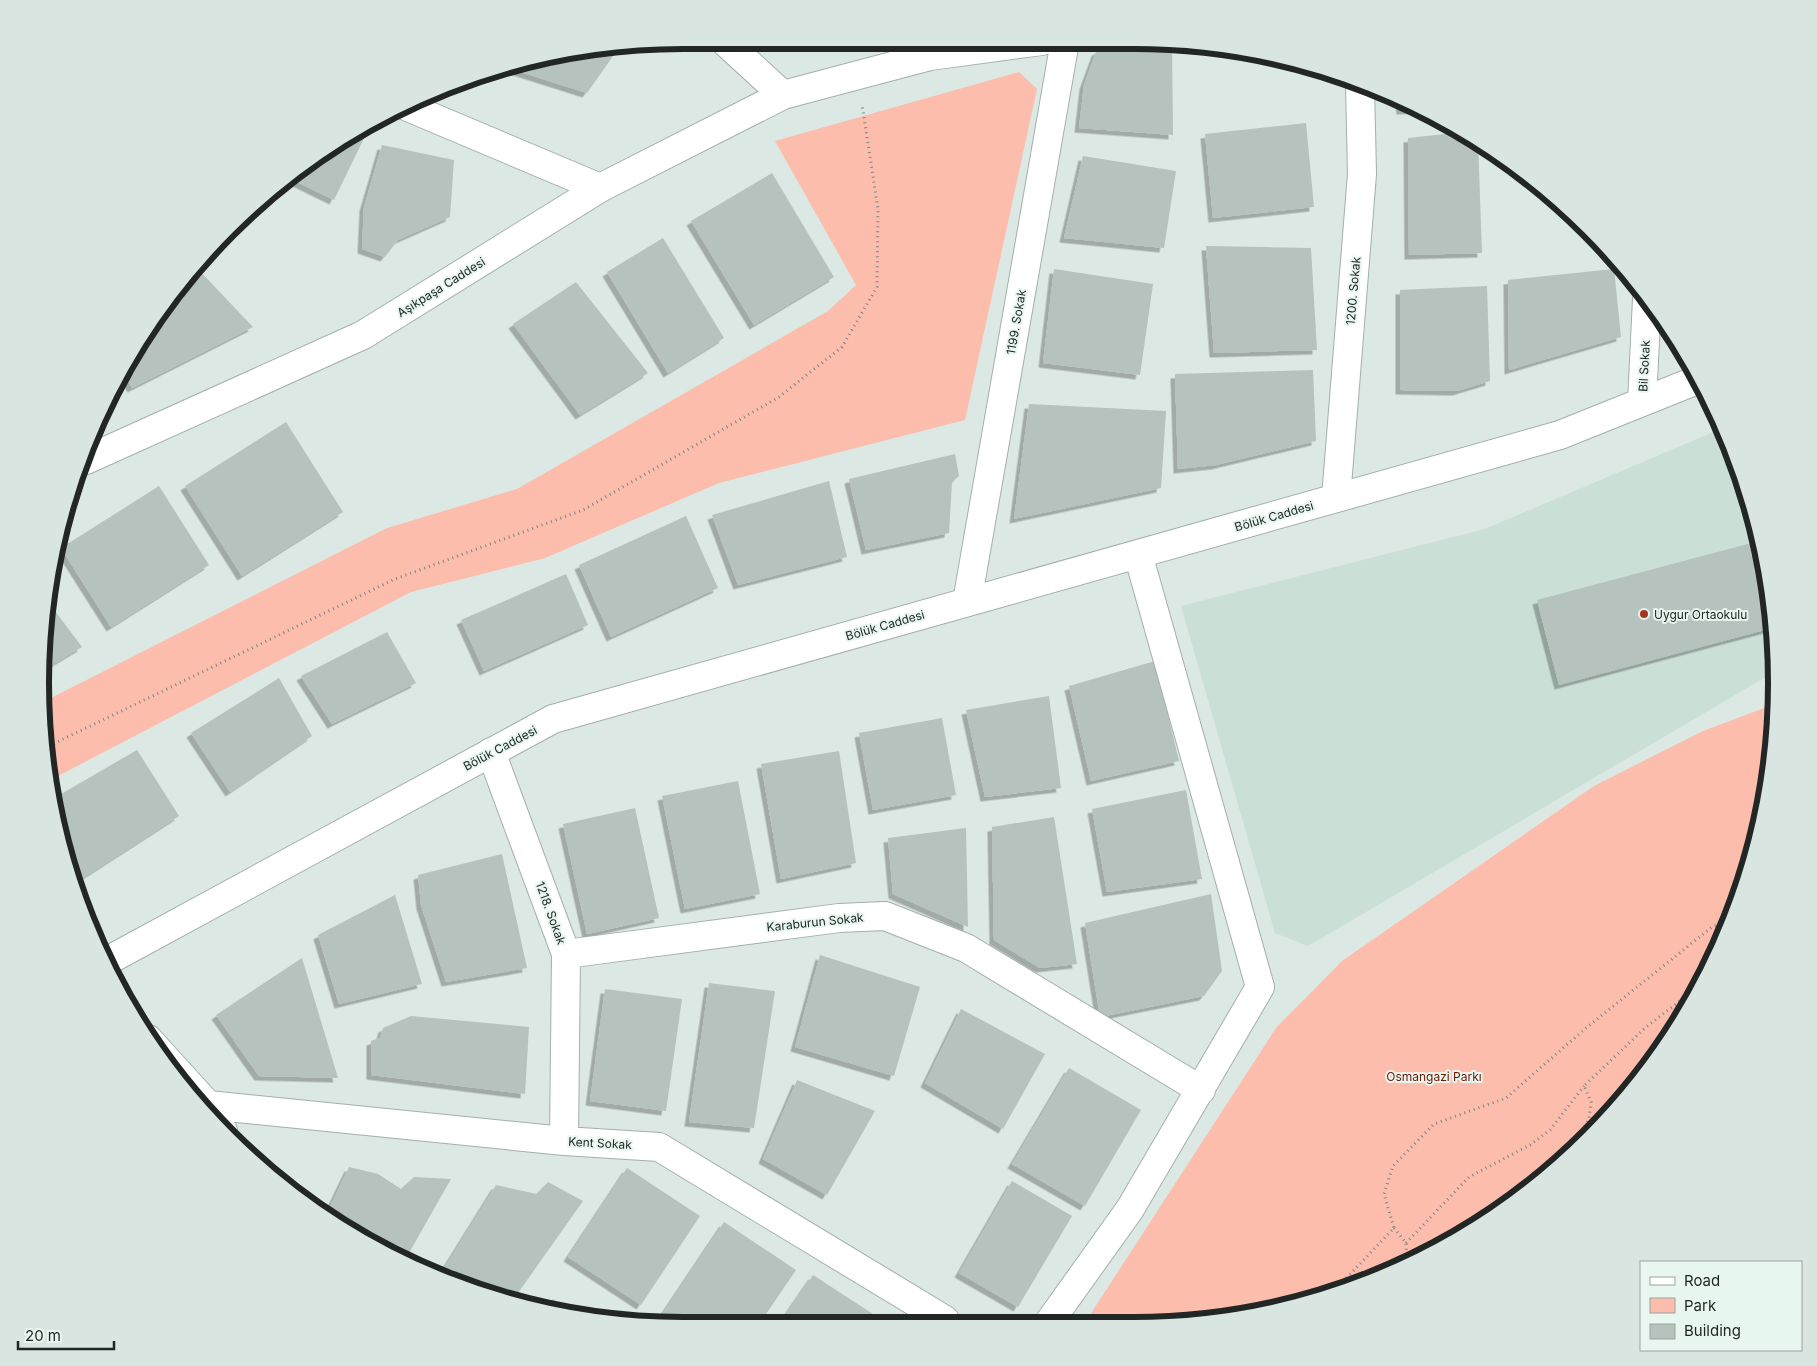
<svg xmlns="http://www.w3.org/2000/svg" width="1817" height="1366" viewBox="0 0 1817 1366" font-family="Inter,sans-serif">
<style>
.built{fill:#cadfd6}
.green{fill:#fdbdad}
.building{fill:#b5c2bd;filter:url(#shadow)}
.lines{fill:none;stroke-linecap:round;stroke-linejoin:round}
.street-casing{stroke:#a3b0aa;stroke-width:30}
.path{stroke:#7d8582;stroke-width:3;stroke-dasharray:1 4;stroke-linecap:butt}
.street{stroke:#fff;stroke-width:28}
.poi-dot{fill:#a03720;stroke:#e8f6f0;stroke-width:2}
.labels{text-anchor:middle;dominant-baseline:central;stroke-width:4;stroke-linejoin:round;paint-order:stroke}
.street-label{font-size:12px;fill:#222725;stroke:#e8f6f0}
.poi-label{font-size:12px;fill:#222725;stroke:#e8f6f0;text-anchor:start}
.park-label{font-size:12px;fill:#6e1703;stroke:#e8f6f0}
.rim{fill:none;stroke:#222725;stroke-width:6}
</style>
<defs>
<filter id="shadow"><feDropShadow dx="-4.5" dy="4.5" stdDeviation="0" flood-color="#0004"/></filter>
</defs>
<rect width="100%" height="100%" fill="#dbe8e3"/>
<path class="built" d="M1723,428L1728,437L1765,557L1776,671L1308,946L1275,933L1181,606L1485,529Z"/>
<path class="green" d="M1019,72L1037,89L965,420L719,483L545,558L411,592L58,776C43,755 41,728 43,702L387,528L517,489L828,311L856,285L775,141Z
M1775,704L1765,808L1728,929L1669,1040L1589,1137L1491,1217L1380,1277L1218,1321H1086L1276,1028L1342,961L1594,786L1703,731Z"/>
<path class="building" d="M1111,41H1172L1173,135L1079,128L1084,85L1096,52Z
M618,49L587,93L505,67L516,62Z
M1400,99L1418,106L1423,109L1401,110Z
M1306,123L1314,207L1213,218L1205,134Z
M359,128L367,132L334,200L289,178Z
M1464,132L1478,141L1482,253L1409,255L1408,138Z
M382,145L454,160L450,217L398,240L385,257L362,249L364,207Z
M1083,156L1176,171L1164,248L1064,238Z
M772,173L834,277L754,325L691,221Z
M663,238L724,338L668,373L607,272Z
M1206,246L1311,248L1317,350L1214,353Z
M195,266L253,327L132,388L124,373Z
M1054,269L1153,284L1140,375L1043,363Z
M1614,269L1621,337L1509,370L1508,280Z
M576,282L648,373L580,415L513,324Z
M1487,286L1490,381L1457,391L1400,390V290Z
M1313,370L1316,441L1216,465L1178,469L1175,374Z
M1029,404L1166,411L1161,488L1014,519Z
M286,422L343,512L242,576L185,486Z
M955,454L959,476L952,482L949,533L866,550L849,479Z
M829,481L847,557L738,585L712,515Z
M159,486L209,565L111,627L61,548Z
M686,516L718,588L611,637L579,565Z
M1759,541L1765,557L1772,628L1559,685L1537,600Z
M566,574L588,625L484,671L461,620Z
M49,603L82,647L45,669Z
M387,632L416,683L332,724L301,676Z
M1155,661L1179,761L1091,781L1069,686Z
M279,678L312,736L230,792L191,733Z
M1049,696L1061,788L985,797L966,710Z
M942,718L956,795L873,810L859,733Z
M137,750L179,816L75,883L72,878L56,797Z
M839,751L856,863L781,879L761,764Z
M738,781L760,894L685,909L662,796Z
M1186,790L1202,879L1107,892L1092,809Z
M635,808L659,918L587,934L563,824Z
M1054,817L1077,964L1040,968L994,940L992,827Z
M966,828L968,927L893,894L888,838Z
M502,854L527,968L446,982L421,905L418,875Z
M1211,894L1222,971L1204,996L1100,1017L1085,923Z
M395,895L422,984L339,1004L318,935Z
M820,955L920,987L894,1076L795,1047Z
M302,958L338,1078L259,1076L216,1015Z
M709,983L775,991L754,1128L689,1122Z
M605,989L682,999L666,1111L590,1101Z
M961,1009L1045,1054L1003,1129L925,1083Z
M411,1016L529,1027L525,1094L371,1075V1041L380,1038L383,1028Z
M1069,1068L1141,1110L1085,1206L1012,1164Z
M797,1080L875,1111L827,1195L763,1159Z
M349,1167L378,1174L401,1189L414,1177L451,1179L405,1260L361,1240L327,1213Z
M627,1168L700,1216L641,1305L568,1257Z
M1012,1181L1072,1216L1018,1307L959,1273Z
M548,1182L583,1201L513,1300L476,1292L440,1275L496,1185L537,1194Z
M724,1222L796,1270L762,1320H668L661,1316Z
M813,1275L876,1316L874,1320H782Z
M553,1299L578,1315V1316L547,1308Z"/>
<g class="lines">
<defs>
<path id="street" d="M723,40L783,95
M408,107L600,188
M1642,402L1647,299
M86,460L363,335L600,188L783,95L930,56L1042,41
M1336,498L1362,174L1360,84
M967,602L1065,41
M491,752L566,954L564,1141
M566,954L839,918L885,916L966,948L1201,1090
M109,960L553,719L1560,435L1697,380
M148,1039L208,1105L223,1131
M208,1105L564,1141L659,1147L945,1320
M1050,1321L1130,1209L1260,987L1138,554"/>
</defs>
<use href="#street" class="street-casing"/>
<path class="path" d="M46,750L55,743L395,579L583,510L779,397L842,347L877,287L878,209L862,104
M1566,1156L1589,1119L1591,1102L1584,1086L1646,1027L1696,989
M1394,1228L1406,1243L1407,1263
M1406,1243L1469,1177L1530,1145L1550,1130L1584,1086
M1336,1289L1394,1228L1384,1194L1393,1166L1434,1124L1506,1098L1586,1028L1712,927L1731,920"/>
<use href="#street" class="street"/>
</g>
<circle class="poi-dot" cx="1644" cy="614" r="5"/>
<g class="labels">
<g class="street-label">
<text transform="translate(441 287) rotate(-32)">Aşıkpaşa Caddesi</text>
<text transform="translate(1353 291) rotate(-85)">1200. Sokak</text>
<text transform="translate(1016 322) rotate(-80)">1199. Sokak</text>
<text transform="translate(1644 366) rotate(-87)">Bil Sokak</text>
<text transform="translate(1274 516) rotate(-16)">Bölük Caddesi</text>
<text transform="translate(885 625) rotate(-16)">Bölük Caddesi</text>
<text transform="translate(500 748) rotate(-28)">Bölük Caddesi</text>
<text transform="translate(551 913) rotate(70)">1218. Sokak</text>
<text transform="translate(815 922) rotate(-6)">Karaburun Sokak</text>
<text transform="translate(600 1143) rotate(3)">Kent Sokak</text>
</g>
<g class="poi-label">
<text x="1654" y="614">Uygur Ortaokulu</text>
</g>
<g class="park-label">
<text x="1434" y="1076">Osmangazi Parkı</text>
</g>
</g>
<path d="M0 0H1817V1366H0ZM683 49H1134A634 634 0 0 1 1768 683V683A634 634 0 0 1 1134 1317H683A634 634 0 0 1 49 683V683A634 634 0 0 1 683 49Z" fill="#d8e5e0" fill-rule="evenodd"/>
<path class="rim" d="M683 49H1134A634 634 0 0 1 1768 683V683A634 634 0 0 1 1134 1317H683A634 634 0 0 1 49 683V683A634 634 0 0 1 683 49Z"/>
<rect x="1640" y="1261" width="162" height="90" fill="#e8f6f0" stroke="#99a39f"/>
<rect x="1650" y="1277" width="25" height="8" fill="#ffffff" stroke="#99a39f"/>
<text x="1684" y="1286" font-size="15" fill="#222725">Road</text>
<rect x="1650" y="1298" width="25" height="15" fill="#fdbdad" stroke="#99a39f"/>
<text x="1684" y="1311" font-size="15" fill="#222725">Park</text>
<rect x="1650" y="1324" width="25" height="15" fill="#b5c2bd" stroke="#99a39f"/>
<text x="1684" y="1336" font-size="15" fill="#222725">Building</text>
<path d="M18 1341v8h96v-8" fill="none" stroke="#222725" stroke-width="2.5"/>
<text x="25" y="1341" font-size="15" fill="#222725" stroke="#e8f6f0" stroke-width="4" paint-order="stroke">20 m</text>
</svg>
